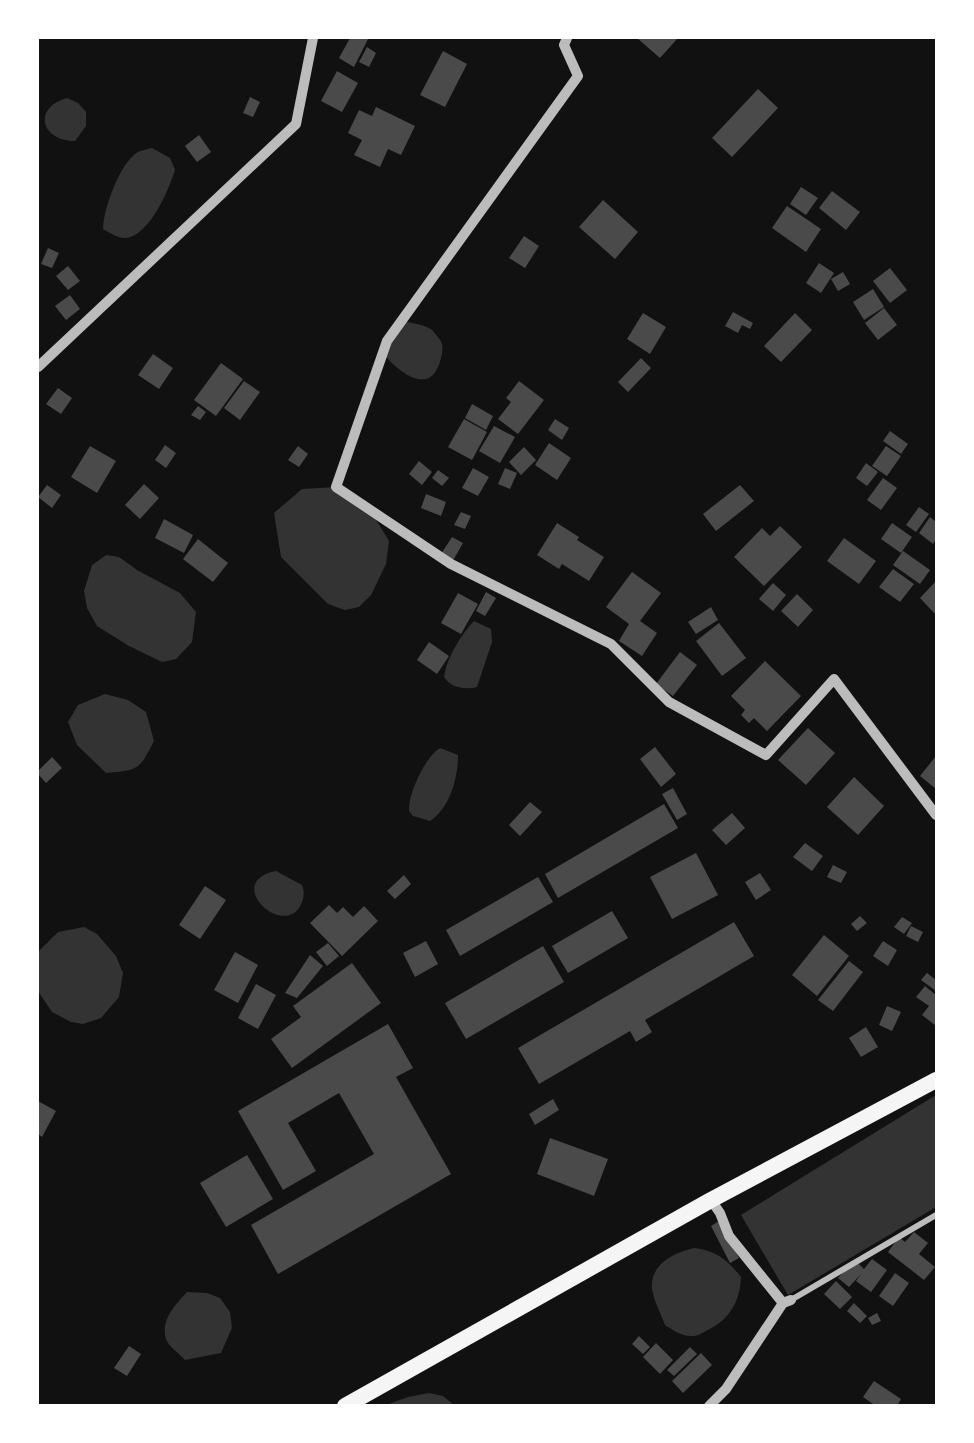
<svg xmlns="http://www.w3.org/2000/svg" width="974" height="1443" viewBox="0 0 974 1443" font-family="'Space Grotesk',sans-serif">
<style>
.water{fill:#333}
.building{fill:#4a4a4a}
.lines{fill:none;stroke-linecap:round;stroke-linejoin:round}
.minor{stroke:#bcbcbc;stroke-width:6}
.tertiary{stroke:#bcbcbc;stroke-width:10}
.trunk{stroke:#f5f5f5;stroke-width:16}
</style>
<rect width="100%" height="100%" fill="#111"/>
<path class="water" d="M67,98L78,103L86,112V126L75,141C41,141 32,108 67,98Z
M152,148L170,158L175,170C169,190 149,236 126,238C117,238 110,233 103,229C103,210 120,162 138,152C142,150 148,149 152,148Z
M408,322C416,324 424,325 431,329C434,332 441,340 442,344C444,354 438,374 429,378C413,385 390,363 382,352L400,323Z
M336,487L375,518L389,541L386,564L371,595L359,607L345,610L328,604L281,557L274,513L302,489Z
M106,555L119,557L137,570L180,593L196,612L192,642L176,659L162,662L129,646L97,626L87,608L84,591L92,565Z
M474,621L491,629L492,642L477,687C465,690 451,688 444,677C447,657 461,635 474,621Z
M105,694L128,700L146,712L154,741C139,770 139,770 106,773L77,745L68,722L78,705Z
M440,748L458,755C458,778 450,808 430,821L413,816L409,811C408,794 425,757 440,748Z
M276,871L302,885C305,893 304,900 299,908C279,936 224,881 276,871Z
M84,927L97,934L116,956L123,973L119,997L101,1018L83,1024L71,1022L52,1012L38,991V952L58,932Z
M936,1095V1207L788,1295L741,1215Z
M695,1248C717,1251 727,1260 741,1277C740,1301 730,1319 708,1330C702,1333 697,1337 691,1336C681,1336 673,1330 665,1325C661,1314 653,1299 652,1288C650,1264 675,1252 695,1248Z
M187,1292L207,1293L220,1298L230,1312L232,1328L221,1353L185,1360C180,1354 168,1346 166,1339C160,1320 176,1304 187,1292Z
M429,1393L443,1396L454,1405H386L408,1397Z"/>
<path class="building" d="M350,38H364L368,39L354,67L339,58Z
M637,38H678L660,58Z
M367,47L376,53L369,67L359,62Z
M443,51L467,64L445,107L420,95Z
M337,71L358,83L342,112L321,101Z
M758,89L778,108L732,157L712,138Z
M250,97L260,102L253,117L243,113Z
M376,107L415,126L401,155L388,149L380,167L354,155L362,140L348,133L359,110L372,116Z
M199,135L211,152L197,162L185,146Z
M801,187L818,198L806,215L790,204Z
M832,191L860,212L846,230L819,208Z
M603,200L638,232L615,259L579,227Z
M787,206L821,229L806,252L772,228Z
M524,236L539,246L525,268L509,258Z
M48,248L59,253L52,268L41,264Z
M819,263L834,273L821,293L806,283Z
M68,266L80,281L68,290L56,276Z
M890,268L907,290L890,303L873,281Z
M843,272L850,284L838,291L831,279Z
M873,289L884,307L864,320L853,302Z
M70,295L80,309L66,320L55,306Z
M884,308L897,325L878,340L865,323Z
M733,312L753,323L750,329L742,325L738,333L725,326Z
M643,313L666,327L650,354L627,339Z
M795,313L812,330L781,362L764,346Z
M153,354L173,368L159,389L138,375Z
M641,358L651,368L628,392L618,382Z
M221,363L243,379L216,416L194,400Z
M244,381L260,392L240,420L224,408Z
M519,381L544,400L518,434L498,419L511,402L506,398Z
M58,388L72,398L61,414L46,404Z
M472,404L493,416L486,430L465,418Z
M198,406L206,412L200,420L191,415Z
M464,419L487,432L472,460L448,447Z
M555,419L569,428L562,440L548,430Z
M494,426L515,437L500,463L479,451Z
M890,431L908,444L901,454L883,441Z
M549,443L571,458L557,480L535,465Z
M165,445L176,453L166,468L155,460Z
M90,446L116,461L97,493L71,477Z
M298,446L308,454L299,467L288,460Z
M886,446L901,456L887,476L872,466Z
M524,447L536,460L521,475L509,462Z
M419,461L432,472L422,485L409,474Z
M866,463L878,472L867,486L856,478Z
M473,468L489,477L478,496L462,488Z
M505,468L517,473L510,489L498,484Z
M438,470L449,478L442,486L432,478Z
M883,478L897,488L881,510L867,500Z
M144,484L159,498L140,519L125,505Z
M47,485L61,495L52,508L38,497Z
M740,485L754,501L716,531L703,514Z
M426,494L446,502L441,516L421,508Z
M919,507L929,514L916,532L906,525Z
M461,512L471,516L465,529L454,525Z
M930,517L936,522V539L933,544L919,533Z
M164,519L193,535L184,553L155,538Z
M557,523L579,537L577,540L604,557L589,581L562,564L559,569L537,555Z
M892,523L912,537L901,553L881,539Z
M780,526L802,547L764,586L734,557L762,528L770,536Z
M452,537L463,543L451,564L439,557Z
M844,538L876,561L859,584L827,561Z
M198,539L228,563L213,582L183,559Z
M903,551L930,570L920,584L893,565Z
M893,569L914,584L900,602L879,587Z
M632,572L661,593L640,621L657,633L642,656L619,641L629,624L606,607Z
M936,581V615L920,598Z
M773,583L786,595L773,611L759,599Z
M486,592L496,598L485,616L476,611Z
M458,593L478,604L461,634L441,623Z
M797,594L813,610L798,627L781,611Z
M711,607L718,620L696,634L688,622Z
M719,623L746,658L722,676L696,641Z
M429,642L449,656L437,674L417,660Z
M680,652L697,665L673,696L656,684Z
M765,661L801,696L767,731L754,718L749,723L741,715L745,710L731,696Z
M808,728L835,753L806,785L778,760Z
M655,747L676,774L661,787L640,759Z
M936,756V789L920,776Z
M52,757L62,768L46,783L38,774V771Z
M854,777L884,806L858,835L827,807Z
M673,788L687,814L677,820L662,794Z
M530,802L542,812L520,836L509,825Z
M664,804L678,828L558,898L545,874Z
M732,813L745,828L726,845L712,830Z
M805,843L823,856L812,871L793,857Z
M696,853L718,895L672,919L650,877Z
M833,865L847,872L841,883L827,877Z
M760,873L771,890L756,900L745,882Z
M404,875L411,884L395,899L387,891Z
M538,877L553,902L460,956L446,930Z
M205,886L226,900L200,939L179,925Z
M329,905L337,913L343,907L353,917L364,906L378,921L342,956L310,923Z
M612,911L628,938L568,973L552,946Z
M860,916L867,923L857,931L851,924Z
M902,917L912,923L904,934L894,927Z
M734,922L754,956L645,1020L652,1032L636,1042L630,1031L539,1084L518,1048Z
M911,926L923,932L918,942L906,936Z
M824,935L849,956L817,996L792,975Z
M426,941L438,964L415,977L403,953Z
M883,941L897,950L888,966L873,956Z
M328,943L339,956L327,966L316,952Z
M543,946L564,982L466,1039L445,1003Z
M235,952L258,965L238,1003L214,990Z
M310,955L323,966L297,998L285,993Z
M849,961L863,972L833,1011L818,1000Z
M352,963L381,1003L292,1068L271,1039L301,1017L293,1006Z
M927,973L936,980V991L921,980Z
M256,984L276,995L258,1029L238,1018Z
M925,986L936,995V1026L922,1015L929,1006L916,997Z
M887,1006L901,1012L892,1031L879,1025Z
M388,1024L413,1068L396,1077L451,1174L278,1274L251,1225L374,1154L339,1093L288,1123L316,1171L283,1190L238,1111Z
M866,1027L878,1047L861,1057L849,1038Z
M553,1099L559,1110L535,1125L529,1114Z
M38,1101L56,1111L42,1137L38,1134Z
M550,1138L608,1159L594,1196L537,1174Z
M247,1155L273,1199L226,1227L200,1183Z
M719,1221L739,1258L730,1263L711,1226Z
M914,1232L928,1243L919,1254L935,1267L924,1280L888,1252L899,1237L905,1242Z
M872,1259L887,1270L871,1292L856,1281L861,1274L849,1287L838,1278L855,1260L864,1269Z
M895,1273L909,1283L893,1306L879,1296Z
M836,1281L852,1297L840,1309L824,1294Z
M854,1303L867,1316L860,1323L847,1311Z
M877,1313L881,1321L872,1325L868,1318Z
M639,1336L650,1347L643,1354L632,1344Z
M656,1343L673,1360L660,1374L643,1357Z
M129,1346L141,1354L127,1376L114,1368Z
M690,1347L697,1354L674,1376L667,1370Z
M701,1353L712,1365L683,1393L672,1381Z
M874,1381L901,1399L897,1406H876L863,1397Z"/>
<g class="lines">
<path class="minor" d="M791,1300L936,1215"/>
<path class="tertiary" d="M567,38L564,45L578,76L387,341L336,487L451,564L611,644L669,702L766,755L834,679L936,815
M38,367L296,124L313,38
M711,1200L720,1213L729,1236L783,1303
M709,1406L726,1389L783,1303L791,1300"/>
<path class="trunk" d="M345,1406L711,1200L936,1080"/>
</g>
<rect width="974" height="1443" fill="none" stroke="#ffffff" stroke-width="78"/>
</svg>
